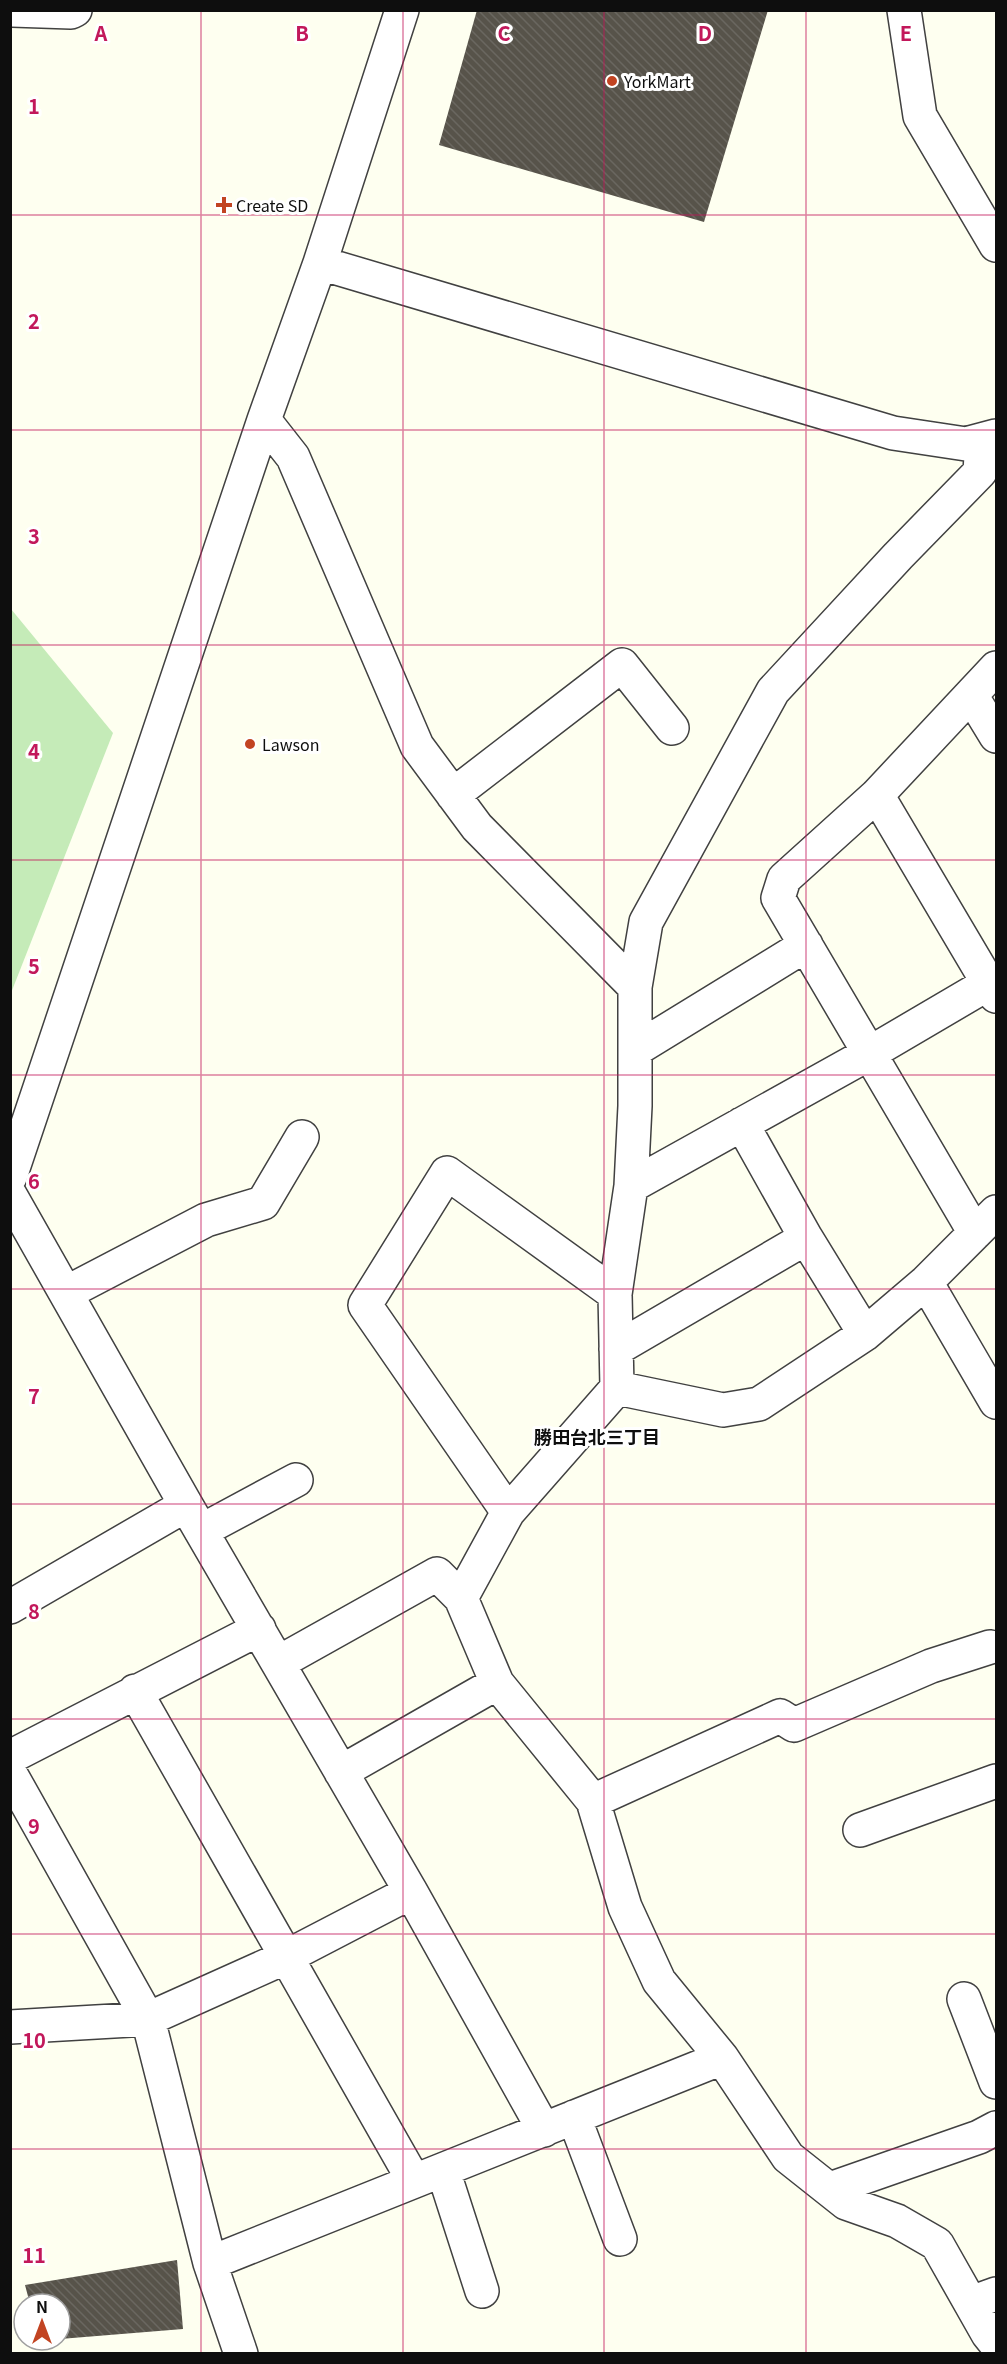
<svg xmlns="http://www.w3.org/2000/svg" width="1007" height="2364" viewBox="0 0 1007 2364" font-family="Georgia,'Noto Sans JP',serif">
<style>
.park{fill:#c5ebb8}
.building{fill:url(#building-back-hatch)}
.lines{fill:none;stroke-linecap:round;stroke-linejoin:round}
.minor-casing{stroke:#414141;stroke-width:36}
.minor{stroke:#fff;stroke-width:33}
.grid{fill:none;stroke:#c2185b;stroke-width:1.5;stroke-opacity:0.55}
.poi-dot{fill:#c24422;stroke:#fff;stroke-width:2}
.labels{text-anchor:middle;dominant-baseline:central;stroke-width:6;stroke-linejoin:round;paint-order:stroke}
.poi-label{font-size:16px;fill:#0e0e0e;stroke:#fff;text-anchor:start}
.neighbourhood-label{font-size:18px;font-weight:bold;fill:#0e0e0e;stroke:#fff}
.grid-label{font-size:20px;text-anchor:middle;font-weight:bold;fill:#c2185b;stroke:#fff;stroke-width:6;stroke-linejoin:round;paint-order:stroke}
</style>
<defs>
<pattern id="building-back-hatch" width="6" height="6" patternUnits="userSpaceOnUse" patternTransform="scale(1.5)"><rect width="6" height="6" fill="#57534a"/><path d="M-1 5l2 2M0 0l6 6M5-1l2 2" fill="none" stroke="#6a6760"/></pattern>
</defs>
<rect width="100%" height="100%" fill="#fefff0"/>
<path class="park" d="M11,609L113,733L11,993Z"/>
<path class="building" d="M477,10H768L704,222L439,145Z
M177,2260L183,2329L60,2339V2304H30L25,2285Z"/>
<g class="lines">
<defs>
<path id="minor" d="M12,10L71,12L75,10
M904,10L920,116L996,245
M320,263L893,433L966,444L996,436
M264,420L293,457L417,746L477,827L635,987V1106L631,1186L615,1294L617,1388L508,1512L461,1598
M971,695L996,736
M453,795L622,665L672,728
M877,795L996,996
M635,987L646,922L773,691L898,556L980,472L982,440
M635,1050L806,945
M742,1124L806,1238
M10,1177L264,420L320,263L402,10
M631,1186L870,1053L996,979
M10,1195L186,1505L411,1892L544,2130
M975,1233L778,898L784,879L877,795L996,668
M926,1282L996,1402
M66,1293L206,1220L263,1203L302,1137
M616,1349L806,1238L865,1334
M617,1388L723,1410L759,1404L865,1334L926,1282L996,1212
M508,1512L365,1305L447,1173L615,1294
M201,1531L296,1480
M10,1607L186,1505
M278,1663L437,1574L461,1598L497,1683L593,1801L625,1907L659,1981L722,2058L788,2157L846,2203L897,2221L937,2244L988,2334L996,2344
M135,1691L414,2181
M10,1757L259,1629
M341,1772L497,1683
M10,1773L148,2019L210,2263L241,2354
M593,1801L780,1716L794,1725L931,1666L990,1647
M860,1830L996,1781
M964,1999L996,2082
M10,2027L148,2019L286,1957L411,1892
M574,2117L620,2239
M443,2170L482,2291
M830,2189L979,2137L996,2128
M210,2263L722,2058
M971,2303L996,2294"/>
</defs>
<use href="#minor" class="minor-casing"/>
<use href="#minor" class="minor"/>
</g>
<path class="grid" d="M201,10V2354M403,10V2354M604,10V2354M806,10V2354M10,215H996M10,430H996M10,645H996M10,860H996M10,1075H996M10,1289H996M10,1504H996M10,1719H996M10,1934H996M10,2149H996"/>
<g class="poi-dot">
<circle cx="612" cy="81" r="6"/>
<path d="M221 196h6v6h6v6h-6v6h-6v-6h-6v-6h6z"/>
<circle cx="250" cy="744" r="6"/>
</g>
<g class="labels">
<g class="poi-label">
<text x="624" y="81">YorkMart</text>
<text x="236" y="205">Create SD</text>
<text x="262" y="744">Lawson</text>
</g>
<g class="neighbourhood-label">
<text x="597" y="1436">勝田台北三丁目</text>
</g>
</g>
<g class="grid-label">
<text x="101" y="41">A</text>
<text x="302" y="41">B</text>
<text x="504" y="41">C</text>
<text x="705" y="41">D</text>
<text x="906" y="41">E</text>
<text x="34" y="114">1</text>
<text x="34" y="329">2</text>
<text x="34" y="544">3</text>
<text x="34" y="759">4</text>
<text x="34" y="974">5</text>
<text x="34" y="1189">6</text>
<text x="34" y="1404">7</text>
<text x="34" y="1619">8</text>
<text x="34" y="1834">9</text>
<text x="34" y="2048">10</text>
<text x="34" y="2263">11</text>
</g>
<rect width="1007" height="2364" fill="none" stroke="#0e0e0e" stroke-width="24"/>
<g transform="translate(42 2322)"><circle r="28" fill="#ffffff" stroke="#9f9f9f" stroke-width="1.5"/>
<path d="M0-4.5L10 22L0 15L-10 22Z" fill="#c24422"/>
<text y="-9" font-size="16" font-weight="bold" text-anchor="middle" fill="#0e0e0e">N</text>
</g>
</svg>
